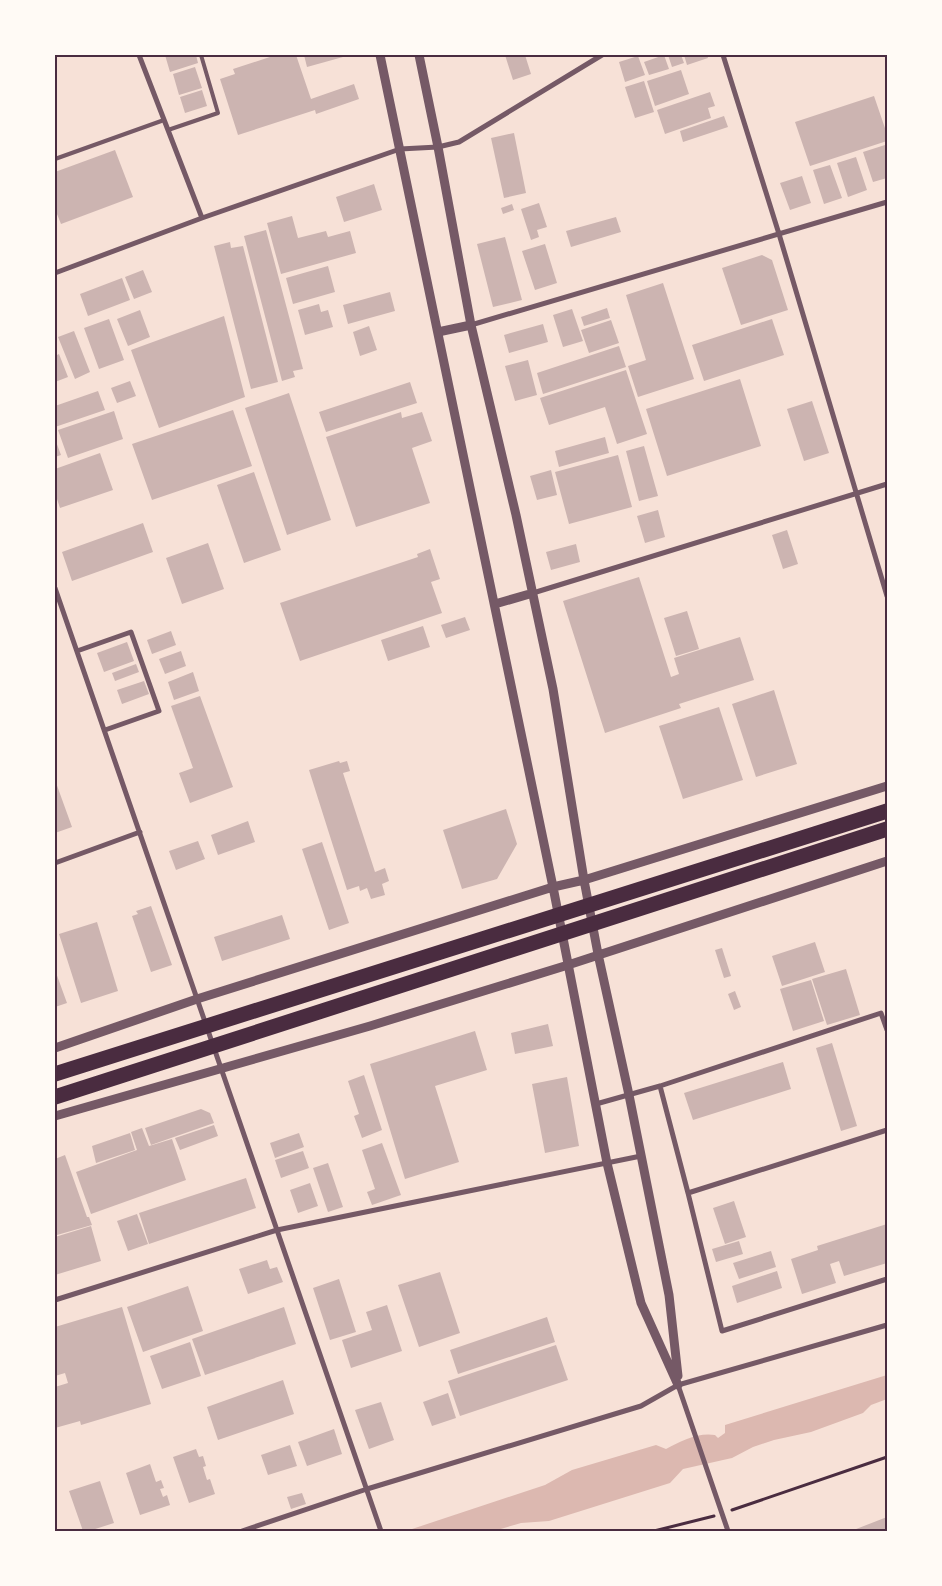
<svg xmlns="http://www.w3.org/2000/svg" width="942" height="1586" viewBox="0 0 942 1586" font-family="'Libre Baskerville',serif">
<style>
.water{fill:#dcb8b0}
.building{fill:#ccb4b1}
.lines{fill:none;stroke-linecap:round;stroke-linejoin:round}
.path{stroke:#4a2c40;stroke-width:3}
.service{stroke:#755966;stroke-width:4}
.minor{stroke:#755966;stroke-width:5}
.tertiary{stroke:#755966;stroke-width:9}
.motorway{stroke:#4a2c40;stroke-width:15}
.neatline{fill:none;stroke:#4a2c40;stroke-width:2}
</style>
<rect width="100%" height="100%" fill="#f7e1d7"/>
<path class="water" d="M887,1375V1399L871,1405L863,1413L811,1432L774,1440L753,1447L732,1458L683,1469L670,1483L549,1521L521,1523L494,1531H406L545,1485L572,1470L656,1445L666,1449C680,1441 699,1432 715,1435L718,1438L725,1433V1425Z"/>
<path class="building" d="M165,55H196L198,63L170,72Z
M276,55H296L311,99L354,84L359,99L316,114L315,110L238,135L220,79L235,74L233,69Z
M304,55H342L343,57L307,67Z
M505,55H525L531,74L513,80Z
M664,55L669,69L649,75L644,62Z
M668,55H681L684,63L672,67Z
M684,55H707L708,58L687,65Z
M638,56L645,75L625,82L619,62Z
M195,67L202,88L179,95L173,74Z
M681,70L689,94L655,106L647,81Z
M644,81L654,112L635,118L625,87Z
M202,90L207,106L185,113L180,97Z
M710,92L715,106L708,108L711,118L665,134L657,110Z
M874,96L887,134V141L810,166L795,122Z
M724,116L728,127L683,142L680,131Z
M514,133L526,193L504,198L491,138Z
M885,145L887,152V178L873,182L863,152Z
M115,150L133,197L61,224L55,209V172Z
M856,157L867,190L848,197L837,163Z
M830,165L842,198L824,204L813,170Z
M802,176L811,203L790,210L780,183Z
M374,184L382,210L344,222L336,197Z
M539,203L547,227L537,230L539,237L531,240L521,209Z
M512,204L514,210L503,214L501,208Z
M292,216L298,238L326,231L328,237L350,231L356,253L281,274L267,223Z
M616,217L621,232L571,247L566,231Z
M266,230L303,369L293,371L295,377L282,381L244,236Z
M505,237L522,300L493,307L477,244Z
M230,242L231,248L243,246L278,382L251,389L214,246Z
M545,244L557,283L535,290L522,251Z
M762,255L772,260L788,310L741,325L722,268Z
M328,266L335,292L293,304L286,278Z
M143,270L152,292L134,299L125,277Z
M122,278L130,300L88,316L80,294Z
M663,283L694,379L638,397L628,366L646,360L626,295Z
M390,292L395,311L348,324L343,305Z
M319,304L321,312L328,310L333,327L305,335L298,310Z
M607,308L610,318L584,326L581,317Z
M572,309L583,341L563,347L553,315Z
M140,310L150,337L128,346L117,319Z
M224,316L245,397L159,428L131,350Z
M109,319L124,360L99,369L84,328Z
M772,319L784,355L704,381L692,345Z
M611,320L619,343L589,353L581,330Z
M543,324L548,342L509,353L504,335Z
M369,326L377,350L360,356L353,332Z
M74,331L90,372L75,379L58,337Z
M619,346L626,367L543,394L537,373Z
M59,354L68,377L55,382V356Z
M528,360L537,395L515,401L505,366Z
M626,370L647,434L617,444L605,407L549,425L540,398Z
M740,379L761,446L667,476L646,409Z
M130,381L136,396L117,403L111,388Z
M410,382L417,403L326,432L319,412Z
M98,391L105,410L55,427V406Z
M289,393L331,520L287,535L245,408Z
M812,401L829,453L804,461L787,409Z
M233,410L252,466L152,500L132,444Z
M114,411L123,439L68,458L58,430Z
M401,412L402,418L422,412L432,441L412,448L430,503L356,527L326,437Z
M605,437L609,453L559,467L555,451Z
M55,439L61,455L55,457Z
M644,446L658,496L639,501L626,451Z
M100,453L113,490L60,508L55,493V469Z
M618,455L632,507L569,524L555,472Z
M551,470L557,495L537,500L530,476Z
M254,472L281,550L244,563L217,485Z
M658,510L665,537L645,543L637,516Z
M143,523L153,552L72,581L62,552Z
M787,530L798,564L783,569L772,535Z
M208,543L224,589L182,604L166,558Z
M576,544L580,562L551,570L546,552Z
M430,549L440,579L431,582L442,613L300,661L280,603L418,557L417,554Z
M639,577L671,677L679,674L674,658L740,637L754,680L679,704L681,708L605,733L563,601Z
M687,611L699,649L676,656L664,618Z
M465,617L470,630L446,638L441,625Z
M423,626L430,647L388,661L381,640Z
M171,631L176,645L152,654L147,640Z
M127,642L134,661L104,672L97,653Z
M181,651L186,666L165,674L159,659Z
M136,664L139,672L115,681L112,673Z
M193,672L199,691L174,700L168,682Z
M144,681L149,694L122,704L117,690Z
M774,690L797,764L756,777L732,704Z
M200,696L233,787L190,803L179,773L193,768L171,706Z
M719,707L743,780L683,799L659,726Z
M339,761L340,763L347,761L350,771L343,773L375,872L385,868L389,881L382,884L385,895L371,899L367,888L360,891L359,886L347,890L309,770Z
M55,780L72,827L55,833Z
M506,809L517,844L497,879L462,889L443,830Z
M248,821L255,842L218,855L211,835Z
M198,841L205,859L176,870L169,851Z
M322,842L349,923L329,930L302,849Z
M151,906L172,965L151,972L132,916L138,914L136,911Z
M282,915L290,939L222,961L214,937Z
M97,922L118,991L81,1003L59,934Z
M815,942L825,972L782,986L772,956Z
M722,948L731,976L724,978L715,950Z
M846,969L860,1015L827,1025L812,979Z
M55,970L67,1003L55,1007Z
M811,980L824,1021L793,1031L780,989Z
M735,991L741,1007L734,1010L728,994Z
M548,1024L553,1046L515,1054L511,1033Z
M475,1031L487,1070L435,1086L459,1162L405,1179L370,1064Z
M832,1043L857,1126L841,1131L816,1048Z
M783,1062L791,1089L693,1120L684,1093Z
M364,1075L382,1130L362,1138L354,1116L359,1114L348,1081Z
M567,1077L579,1146L545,1153L532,1084Z
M201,1109L210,1113L214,1123L151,1145L145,1128Z
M214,1125L218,1136L180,1150L175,1138Z
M142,1128L149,1146L172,1139L186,1180L91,1214L76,1172L137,1150L131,1132Z
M130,1133L135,1150L96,1163L92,1146Z
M299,1133L304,1147L275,1158L270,1143Z
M382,1143L401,1195L372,1205L367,1192L375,1189L362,1150Z
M303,1151L309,1168L281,1178L275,1160Z
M65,1155L87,1217H89L92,1225L57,1235L55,1230V1159Z
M328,1163L343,1207L328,1212L313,1168Z
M246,1178L256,1208L149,1244L139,1213Z
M310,1183L318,1206L298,1213L290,1190Z
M734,1201L746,1237L725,1244L713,1208Z
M137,1214L148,1244L128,1251L117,1221Z
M887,1224V1263L844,1276L839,1261L830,1264L836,1283L802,1294L791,1259L818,1250L817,1246Z
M91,1226L101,1261L55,1275V1237Z
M739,1241L743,1254L716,1262L712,1249Z
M771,1251L776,1267L739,1279L733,1263Z
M267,1260L270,1269L277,1267L283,1282L248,1294L239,1269Z
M777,1271L782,1288L737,1303L732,1286Z
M440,1272L460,1333L419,1347L398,1285Z
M339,1279L356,1332L330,1340L313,1288Z
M188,1286L203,1331L143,1352L127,1307Z
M387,1305L402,1351L351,1368L342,1340L372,1330L366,1312Z
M122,1307L151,1404L81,1425L80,1421L55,1428V1387L68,1383L65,1373L55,1376V1327Z
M284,1307L296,1344L205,1375L192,1339Z
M547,1317L555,1342L458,1374L450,1350Z
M190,1342L201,1376L162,1389L150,1356Z
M556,1345L568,1380L460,1416L448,1381Z
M283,1380L294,1414L218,1440L207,1407Z
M448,1393L456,1418L432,1426L423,1402Z
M381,1402L394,1440L369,1449L355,1410Z
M334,1429L342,1454L307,1466L298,1442Z
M290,1445L297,1466L268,1475L261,1455Z
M196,1449L199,1457L203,1456L206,1466L203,1467L207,1480L210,1479L215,1494L189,1503L173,1457Z
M150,1464L156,1482L161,1480L164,1488L160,1489L163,1497L167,1495L170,1505L140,1515L126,1473Z
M100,1481L114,1523L89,1531H83L69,1491Z
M302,1493L306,1504L291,1509L287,1497Z
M887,1517V1531H851Z"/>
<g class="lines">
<path class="path" d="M732,1510L887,1457
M654,1531L714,1516"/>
<path class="service" d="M168,130L218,113L201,55
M55,159L164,120"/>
<path class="minor" d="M139,55L202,218
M723,55L779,234L887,596
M55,273L202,218L400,149L438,147L459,142L602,55
M471,325L887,202
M55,588L381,1531
M533,593L887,484
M77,651L131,632L159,711L105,730
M55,863L140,832
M660,1086L688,1193L887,1130
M596,1104L660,1086L881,1013L887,1030
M688,1193L722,1331L887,1279
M55,1300L277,1230L641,1156
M678,1385L728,1531
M242,1531L367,1489L641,1406L678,1385L887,1325"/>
<path class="tertiary" d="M380,55L553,887L607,1163L641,1303L678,1385
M419,55L438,147L471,325L516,515L553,689L584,880L598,954L629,1095L669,1295L678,1376
M438,332L471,325
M495,604L533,593
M55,1048L197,999L553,887L584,880L887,786
M55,1116L370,1026L568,965L887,861"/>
<path class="motorway" d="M55,1074L887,811
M55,1097L887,829"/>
</g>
<rect width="942" height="1586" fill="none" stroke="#fffaf5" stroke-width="112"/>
<rect x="56" y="56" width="830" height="1474" class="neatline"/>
</svg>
